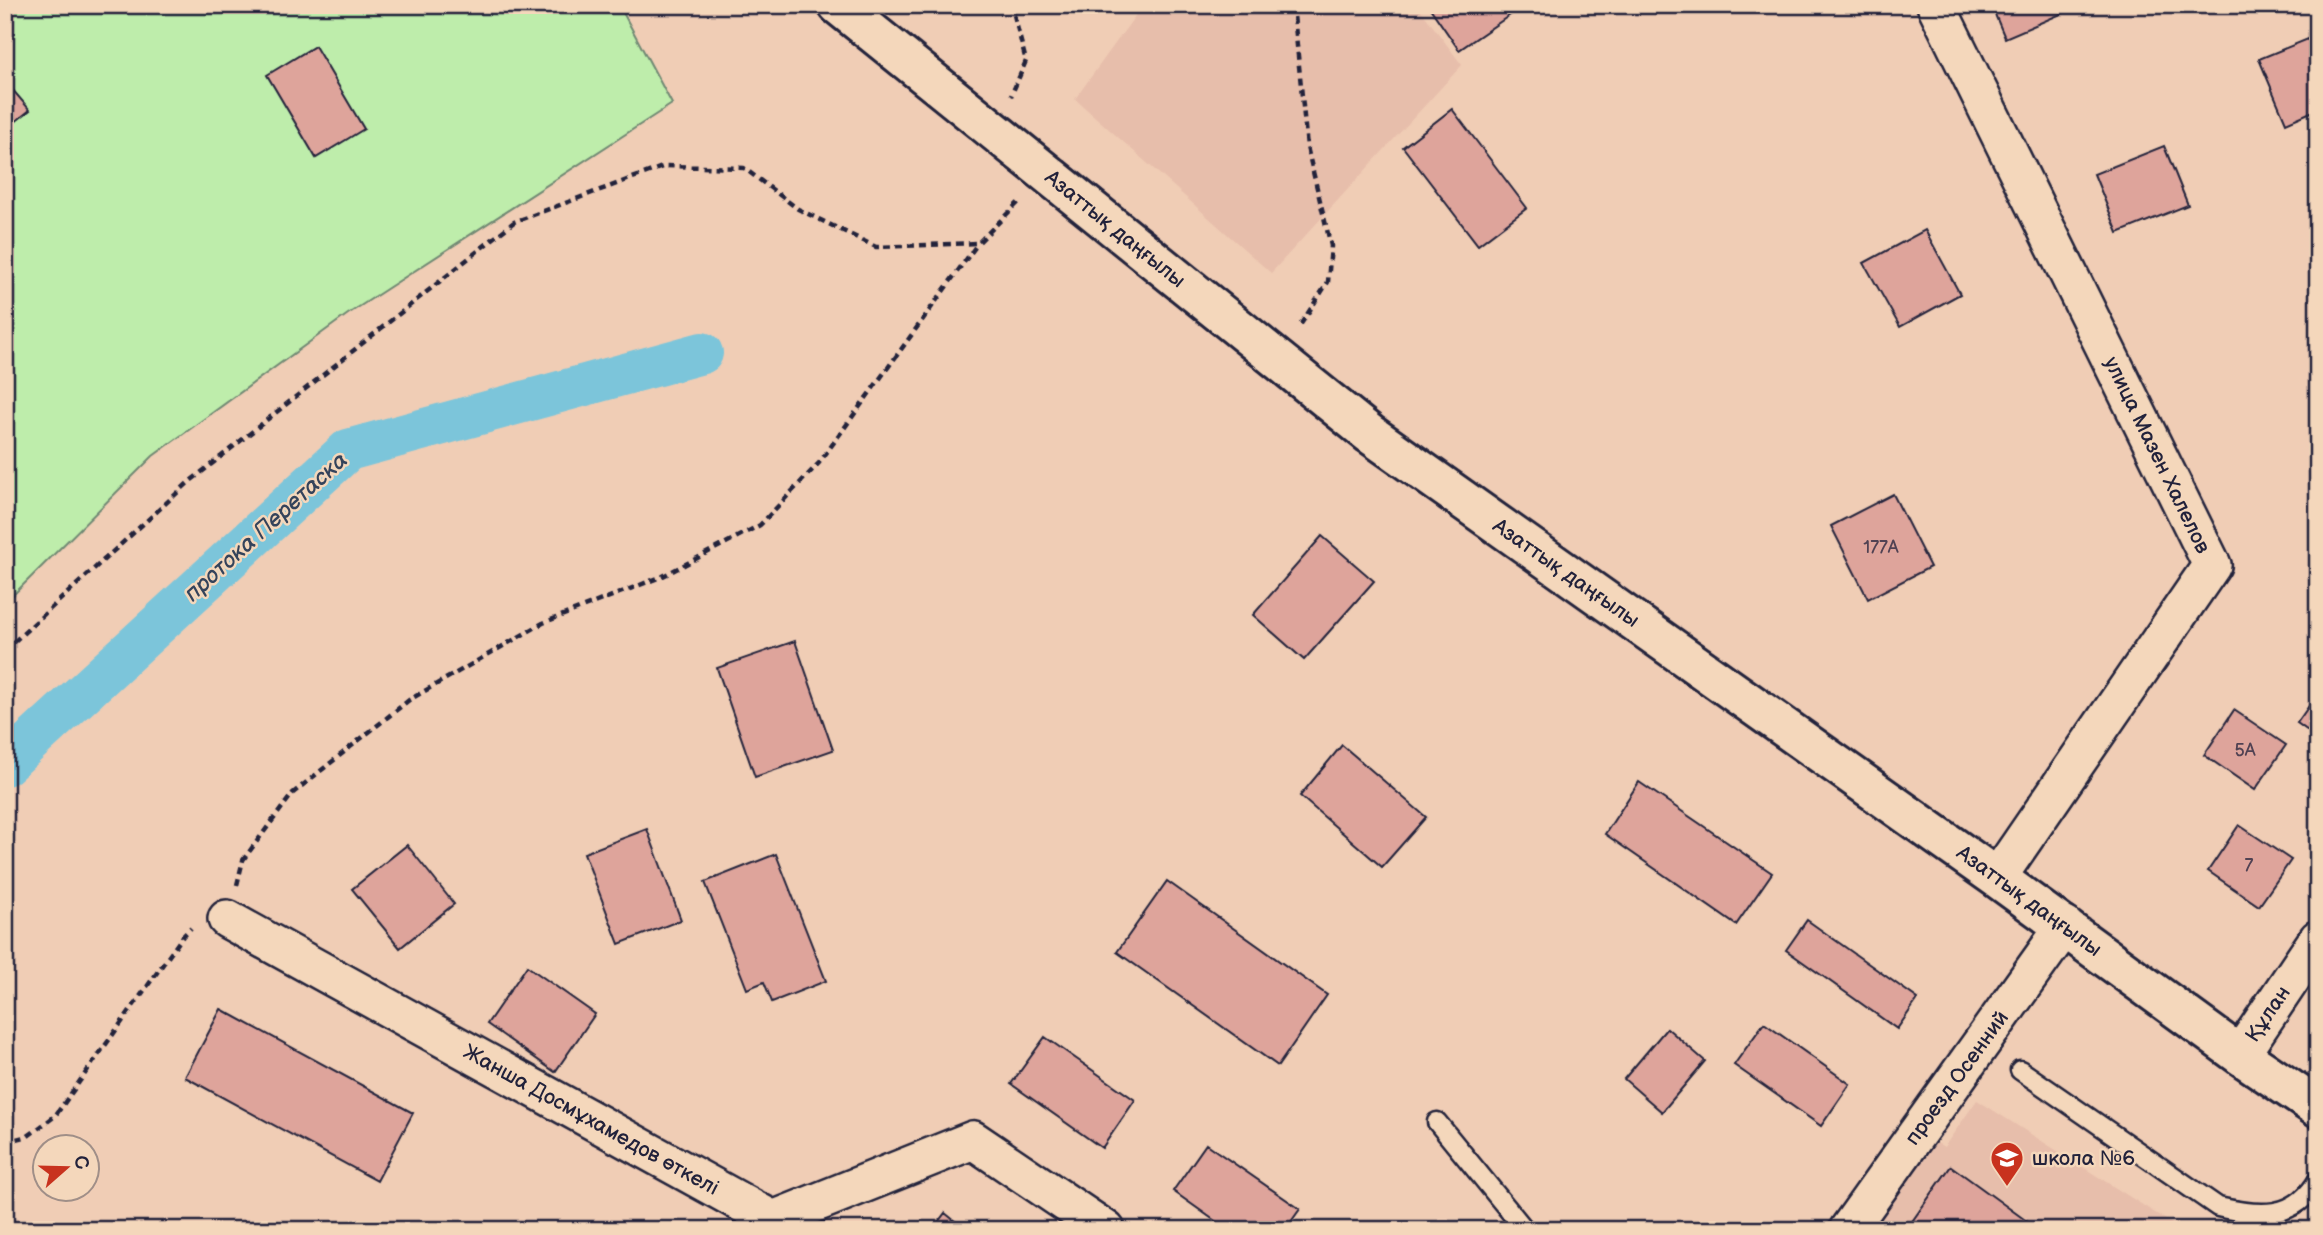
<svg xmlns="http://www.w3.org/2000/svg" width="2323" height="1235" viewBox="0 0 2323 1235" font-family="'Balsamiq Sans',sans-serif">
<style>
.built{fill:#e7beab}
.green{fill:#beedab;stroke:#708873;stroke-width:2}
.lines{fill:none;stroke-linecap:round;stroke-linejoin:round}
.canal{stroke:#7bc5da;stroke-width:42}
.building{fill:#dea49b;stroke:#22223b;stroke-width:2}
.service-casing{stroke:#22223b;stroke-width:23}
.minor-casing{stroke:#22223b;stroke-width:42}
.primary-casing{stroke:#22223b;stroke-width:44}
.path{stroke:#22223b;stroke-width:4.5;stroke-dasharray:7 5;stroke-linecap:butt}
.service{stroke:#f4d7bb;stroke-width:18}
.minor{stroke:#f4d7bb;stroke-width:37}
.primary{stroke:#f4d7bb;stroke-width:38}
.labels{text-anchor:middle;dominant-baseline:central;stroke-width:5;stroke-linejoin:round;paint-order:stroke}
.number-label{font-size:18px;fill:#514253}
.street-label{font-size:21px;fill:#22223b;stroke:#f4d7bb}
.poi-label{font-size:21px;fill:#22223b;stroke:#f4d7bb;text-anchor:start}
.water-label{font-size:23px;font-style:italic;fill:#34435b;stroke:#f4d7bb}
</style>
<rect width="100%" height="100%" fill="#f0cdb5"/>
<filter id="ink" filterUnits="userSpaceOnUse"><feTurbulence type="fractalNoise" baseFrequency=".0143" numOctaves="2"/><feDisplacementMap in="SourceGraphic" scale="14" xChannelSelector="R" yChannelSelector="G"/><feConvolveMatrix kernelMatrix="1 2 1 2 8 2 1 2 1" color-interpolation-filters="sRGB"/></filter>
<g filter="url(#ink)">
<path class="built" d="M1143,5H1417L1462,65L1271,273L1075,99Z
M1977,1100L2182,1230H1868L1932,1140L1944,1147Z"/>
<path class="green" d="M5,5H619L672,104L348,314L153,456L5,603Z"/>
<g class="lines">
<path class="canal" d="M5,765L348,450L702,353"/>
</g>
<path class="building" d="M1428,5H1508L1513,13L1459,50Z
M1991,5H2077V7L2005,38Z
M2318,35V109L2286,123L2259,59Z
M315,46L364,129L316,158L267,75Z
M5,81L30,110L5,130Z
M1452,109L1527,208L1478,245L1403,147Z
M2164,146L2188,205L2118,233L2094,174Z
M1925,230L1960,294L1900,327L1864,263Z
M1893,494L1930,567L1868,599L1831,526Z
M1322,536L1374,581L1304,660L1253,615Z
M795,641L833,750L755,777L717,668Z
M2318,693V738L2297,723Z
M2234,710L2286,745L2255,790L2204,755Z
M1342,745L1426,817L1382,867L1300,796Z
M1639,782L1772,873L1736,925L1605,834Z
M2239,825L2291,860L2259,906L2208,871Z
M647,829L681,920L619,944L584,853Z
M407,845L454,904L400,948L352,889Z
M776,854L826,981L772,1002L764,982L747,989L705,882Z
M1167,881L1327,995L1278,1066L1117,952Z
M1807,920L1918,999L1897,1029L1786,950Z
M527,966L595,1014L555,1072L487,1024Z
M221,1009L413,1113L377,1181L185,1077Z
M1764,1023L1850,1084L1821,1126L1734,1065Z
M1667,1028L1705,1061L1662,1112L1624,1079Z
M1045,1037L1135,1100L1102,1148L1011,1084Z
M1206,1144L1300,1209L1285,1230H1228L1173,1191Z
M1951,1166L2039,1230H1906Z
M945,1213L966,1230H932Z"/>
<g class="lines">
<defs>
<path id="service" d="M2020,1070L2218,1207C2258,1216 2294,1221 2318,1180
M1437,1122L1525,1230"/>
<path id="minor" d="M1936,5L2212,565L1997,878
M227,919L773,1220L973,1140L1106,1230
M2240,1055L2318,939
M1848,1230L2065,926"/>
<path id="primary" d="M838,5L1370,434L1997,878L2240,1055L2318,1108"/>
</defs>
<use href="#service" class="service-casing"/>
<use href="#minor" class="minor-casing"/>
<use href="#primary" class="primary-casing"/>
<path class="path" d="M1007,5L1014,15L1026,61L1011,96
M1293,5L1307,147L1331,246L1328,282L1299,327
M5,650L188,483L514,222L665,166L744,168L798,209L876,247L978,243L1019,202
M237,885L243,860L293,793L409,700L543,623L663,576L760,525L819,463L978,243
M5,1142L28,1136L55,1116L183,936L191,928"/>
<use href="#service" class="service"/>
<use href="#minor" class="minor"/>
<use href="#primary" class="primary"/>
</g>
</g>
<defs>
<symbol id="school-pin" viewBox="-11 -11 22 30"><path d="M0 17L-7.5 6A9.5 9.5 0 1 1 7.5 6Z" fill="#c8321e" stroke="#f4d7bb"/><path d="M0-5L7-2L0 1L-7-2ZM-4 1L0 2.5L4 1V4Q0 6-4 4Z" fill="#fff"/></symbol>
</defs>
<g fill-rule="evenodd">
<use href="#school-pin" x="1988" y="1139" width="38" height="52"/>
</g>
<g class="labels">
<g class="number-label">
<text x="1881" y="547">177А</text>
<text x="2245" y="750">5А</text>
<text x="2249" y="865">7</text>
</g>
<g class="street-label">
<text transform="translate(1115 229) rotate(39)">Азаттық даңғылы</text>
<text transform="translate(2157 455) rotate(64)">улица Мазен Халелов</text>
<text transform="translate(1566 573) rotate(35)">Азаттық даңғылы</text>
<text transform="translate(2029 901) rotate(36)">Азаттық даңғылы</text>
<text transform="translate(2268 1014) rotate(-56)">Құлан</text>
<text transform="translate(1957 1078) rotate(-54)">проезд Осенний</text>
<text transform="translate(591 1120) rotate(29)">Жанша Досмұхамедов өткелі</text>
</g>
<g class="poi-label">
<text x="2032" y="1158">школа №6</text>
</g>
<g class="water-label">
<text transform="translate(266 527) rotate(-42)">протока Перетаска</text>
</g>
</g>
<rect width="2323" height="1235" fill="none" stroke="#f4d7bb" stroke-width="28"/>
<rect x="14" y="14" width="2295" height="1207" fill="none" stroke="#22223b" stroke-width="2.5" filter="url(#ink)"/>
<g transform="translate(66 1168) rotate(70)"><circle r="33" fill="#f4d7bb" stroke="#a08f88" stroke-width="2"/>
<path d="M0-5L12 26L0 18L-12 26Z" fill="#c8321e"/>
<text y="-10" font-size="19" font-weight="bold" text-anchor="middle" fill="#22223b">С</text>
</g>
</svg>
